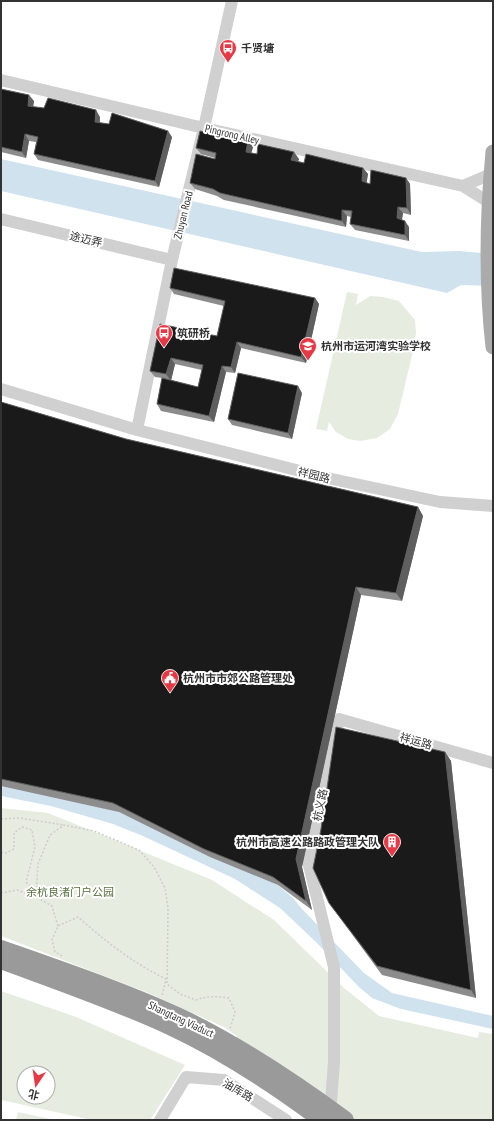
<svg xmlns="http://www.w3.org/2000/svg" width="494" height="1121" viewBox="0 0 494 1121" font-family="'PT Sans Narrow','Noto Sans SC',sans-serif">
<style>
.green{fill:#e6ecdf;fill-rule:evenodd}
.water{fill:#cfe2ee}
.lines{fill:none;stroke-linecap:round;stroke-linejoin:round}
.path{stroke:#cdcdcd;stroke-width:1.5;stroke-dasharray:2 2;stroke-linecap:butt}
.minor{stroke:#d0d0d0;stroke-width:12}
.major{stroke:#ababab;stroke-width:15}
.highway{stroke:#9a9a9a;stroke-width:18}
.highway-bridge{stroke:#9a9a9a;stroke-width:18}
.wall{fill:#8c8c8c;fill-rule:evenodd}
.shaded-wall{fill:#5f5f5f}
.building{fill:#1a1a1a;stroke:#5f5f5f}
.labels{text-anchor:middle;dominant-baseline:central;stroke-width:4;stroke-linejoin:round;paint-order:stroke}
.poi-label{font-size:11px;font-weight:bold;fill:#333;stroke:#fff;text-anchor:start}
.street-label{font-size:11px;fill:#333;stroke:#fff}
.park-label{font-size:11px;fill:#56703f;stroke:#fff}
</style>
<rect width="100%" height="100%" fill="#fff"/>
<path class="green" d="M347,292L358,294L356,305L370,296L383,297L399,301L415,320L416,333L414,347L398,414L390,429L377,438L360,441L348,439L336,432L329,422L327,431L316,429Z
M1,808L48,813L212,880L274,920L344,988L379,1016L478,1038L479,1032L493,1034V1120H355L318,1091L236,1040L237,1036L224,1027L146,992L1,936Z
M1,991L76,1017L185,1065L150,1120H92L1,1100ZM24,1073H48V1097H24Z
M18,1112L55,1120H16Z"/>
<path class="water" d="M1,159L422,252L459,251L493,254V286L461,285L447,293L1,191Z
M1,781L89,801L119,812L278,885L293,898L302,909L364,973L392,993L493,1016V1029L401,1009L372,998L359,987L317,943L280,908L235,879L143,836L113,824L51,806L1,796Z"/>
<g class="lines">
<path class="path" d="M1,819L19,818L64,825
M1,852L6,853L14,849V833L22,827L32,830L35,847L26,882L36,890
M1,893L17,890L36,897
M58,926L52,906L36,897L38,864L50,835L64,825L94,831L139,850L154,867L165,888L168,908L167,984L180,994L196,1000C207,996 217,996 229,998L235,1012L230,1029
M62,956L55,952L52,940L58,926L78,917C105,941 133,963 166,979L162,996"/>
<path class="minor" d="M1,80L204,128L463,186L490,203
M463,186L491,174
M1,219L172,260
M1,389L137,430L332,479L440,502L493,506
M137,430L172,260L204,128L232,1
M330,1115L334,1062V967L308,861L339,719L493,763
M160,1120L186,1077L224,1080L286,1120"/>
<path class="major" d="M493,152C487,216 486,284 493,347"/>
<path class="highway" d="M1,960C58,981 116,1001 170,1026C224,1051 275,1085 322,1120"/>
<path class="highway-bridge" d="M1,949C60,970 120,990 177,1016C237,1044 292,1081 345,1120"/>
</g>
<path class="wall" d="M1,89L34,101L33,107L100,117V123L172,137L159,187L38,160L34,154L36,142L29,141L26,158L1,152Z
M248,141L253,147L251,153L299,159L298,161L304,163L363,168L368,174L366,183L370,184L406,178L410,184L411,215L403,213L402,220L409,227V241L355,230L350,224L351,217L347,216L346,227L224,200L217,196L195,189L190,183L215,158L201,154L196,148Z
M170,288L315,298L319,304L306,363L241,348L235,373L226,372L214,422L161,411L157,404L162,378L155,377L150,371L160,324L217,336L224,306L174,294ZM175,364L202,370L198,387L171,380Z
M302,393L292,439L232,425L228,419Z
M1,402L126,439L418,507L423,516L402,601L361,595L302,867L312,910L278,885L210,857L119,812L1,786Z
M445,752L451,761L476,998L382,975L329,903Z"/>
<path class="shaded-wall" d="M29,95L34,101L32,113L28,106Z
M96,110L100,117L99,128L95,122Z
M168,131L172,137L159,187L155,181Z
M25,134L29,141L26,158L22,152Z
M248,141L253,147L250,158L246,152Z
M294,152L299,159L296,166L291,160Z
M363,168L368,174L366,187L362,181Z
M406,178L410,184L411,215L407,208Z
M398,207L403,213L401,224L397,218Z
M342,210L347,216L346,227L342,221Z
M405,221L409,227V241L405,235Z
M315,298L319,304L306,363L301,357Z
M237,342L241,348L235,373L231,367Z
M171,358L175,364L171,381L166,374Z
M222,366L226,372L214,422L209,416Z
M298,386L302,393L292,439L288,433Z
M418,507L423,516L402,601L396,593Z
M356,587L361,595L302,867L312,910L306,901L296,859Z
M445,752L451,761L476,998L471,990Z"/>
<path class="building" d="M1,89L29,95L28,106L44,108L48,98L96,110L95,122L109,124L112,113L168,131L155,181L34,154L38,137L25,134L22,152L1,147Z
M200,131L248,141L246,152L257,154L258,144L294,152L291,160L304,163L306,154L363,168L362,181L370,184L371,170L406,178L407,208L398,207L397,218L405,221V235L350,224L352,211L342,210V221L220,193L213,189L190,183L196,154L215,159L216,153L196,148Z
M174,268L315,298L301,357L237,342L231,367L222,366L209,416L157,404L162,378L198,387L203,365L171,358L166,374L150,371L160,324L217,336L225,301L170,288Z
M238,373L298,386L288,433L228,419Z
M1,402L126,439L418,507L396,593L356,587L296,859L306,901L273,877L204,849L113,803L1,779Z
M336,727L445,752L471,990L377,966L329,903L313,868L321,829Z"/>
<defs>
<symbol id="bus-pin" viewBox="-11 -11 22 30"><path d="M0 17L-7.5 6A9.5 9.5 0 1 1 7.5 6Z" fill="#e63946" stroke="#fff"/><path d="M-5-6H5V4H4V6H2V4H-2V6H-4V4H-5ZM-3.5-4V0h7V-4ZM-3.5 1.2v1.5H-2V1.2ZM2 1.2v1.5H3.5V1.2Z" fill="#fff"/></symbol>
<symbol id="school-pin" viewBox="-11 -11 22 30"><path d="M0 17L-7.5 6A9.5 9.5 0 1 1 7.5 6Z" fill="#e63946" stroke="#fff"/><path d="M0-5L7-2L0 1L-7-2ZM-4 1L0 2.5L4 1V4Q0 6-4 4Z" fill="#fff"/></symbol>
<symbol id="civic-pin" viewBox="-11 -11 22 30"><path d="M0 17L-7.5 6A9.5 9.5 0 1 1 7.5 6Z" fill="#e63946" stroke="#fff"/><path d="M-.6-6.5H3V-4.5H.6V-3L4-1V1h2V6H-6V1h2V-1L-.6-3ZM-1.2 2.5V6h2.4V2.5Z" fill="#fff"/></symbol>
<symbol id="building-pin" viewBox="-11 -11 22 30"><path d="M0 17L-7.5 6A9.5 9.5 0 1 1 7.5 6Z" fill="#e63946" stroke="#fff"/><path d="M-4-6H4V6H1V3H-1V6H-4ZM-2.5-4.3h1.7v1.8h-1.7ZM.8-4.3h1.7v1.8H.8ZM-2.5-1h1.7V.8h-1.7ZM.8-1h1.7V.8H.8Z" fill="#fff"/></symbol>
</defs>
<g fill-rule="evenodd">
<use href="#bus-pin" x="218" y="38" width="20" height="27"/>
<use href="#bus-pin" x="154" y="323" width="20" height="27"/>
<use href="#school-pin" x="298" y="336" width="20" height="27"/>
<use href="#civic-pin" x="160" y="668" width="20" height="27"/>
<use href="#building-pin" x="382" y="832" width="20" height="27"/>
</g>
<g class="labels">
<g class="poi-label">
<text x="241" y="48">千贤塘</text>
<text x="177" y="333">筑研桥</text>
<text x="321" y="346">杭州市运河湾实验学校</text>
<text x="183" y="678">杭州市市郊公路管理处</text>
<text x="379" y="842" text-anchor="end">杭州市高速公路路政管理大队</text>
</g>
<g class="street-label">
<text transform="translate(232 134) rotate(13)">Pingrong Alley</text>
<text transform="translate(183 215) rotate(-76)">Zhuyan Road</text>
<text transform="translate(86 239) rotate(13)">途迈弄</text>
<text transform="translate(314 475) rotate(14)">祥园路</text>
<text transform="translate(416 741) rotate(16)">祥运路</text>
<text transform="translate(320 805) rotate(-78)">杭义路</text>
<text transform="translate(181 1019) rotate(25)">Shangtang Viaduct</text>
<text transform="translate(238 1090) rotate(30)">油库路</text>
</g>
<g class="park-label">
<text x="70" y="892">余杭良渚门户公园</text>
</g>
</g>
<rect width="494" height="1121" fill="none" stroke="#333333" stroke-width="4"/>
<g transform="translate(36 1085) rotate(193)"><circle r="19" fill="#ffffff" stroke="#adadad"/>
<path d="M0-3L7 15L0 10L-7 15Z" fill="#e63946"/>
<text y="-6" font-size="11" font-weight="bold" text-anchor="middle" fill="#333333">北</text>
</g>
</svg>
